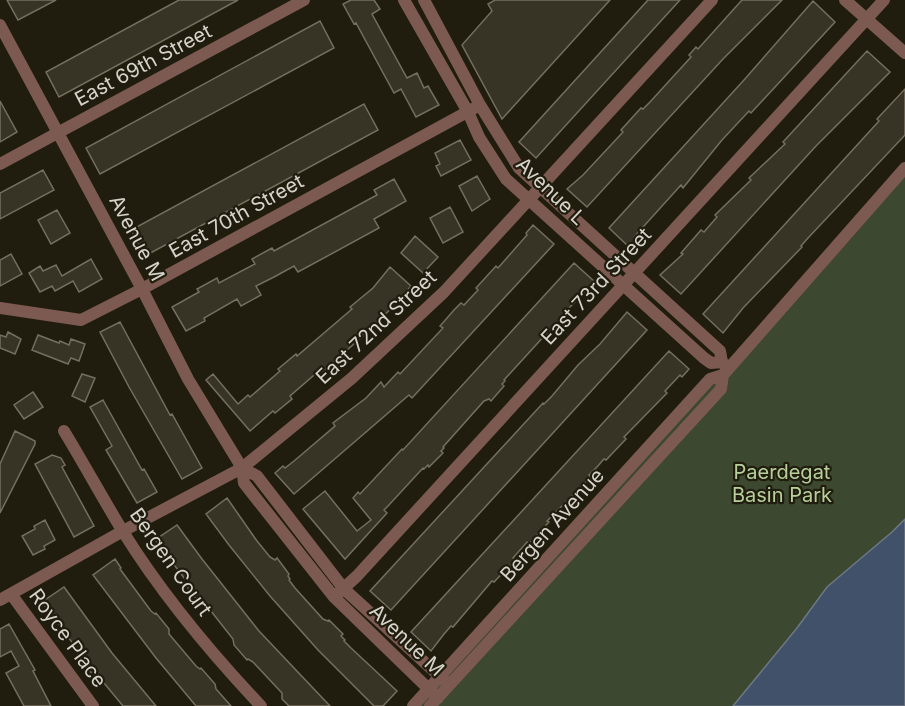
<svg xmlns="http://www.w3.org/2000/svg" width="905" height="706" viewBox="0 0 905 706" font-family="Inter,sans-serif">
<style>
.green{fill:#3d4830}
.water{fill:#405169;stroke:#6d7886;stroke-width:1.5}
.building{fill:#383425;stroke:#746f5e;stroke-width:1.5}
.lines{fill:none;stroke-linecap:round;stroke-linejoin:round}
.street{stroke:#7c5a51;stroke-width:12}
.labels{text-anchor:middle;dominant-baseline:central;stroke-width:4.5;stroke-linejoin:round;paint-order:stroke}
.street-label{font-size:20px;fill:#d6d4ca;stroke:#211d0e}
.park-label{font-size:20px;fill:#b6cf9b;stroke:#211d0e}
</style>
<rect width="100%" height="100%" fill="#211d0e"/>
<path class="green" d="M905,166V532L744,706H413Z"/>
<path class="water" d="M905,519V706H733L797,628L827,587L892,532Z"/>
<path class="building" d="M7,0H56L18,20Z
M179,0H238L59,97L46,72Z
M351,0H374L380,9L372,14L407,78L417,73L424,88L428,86L439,105L416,117L401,89L394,93L356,23L354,24L343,4Z
M495,0H610L502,119L462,45L492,11L488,4Z
M648,0H680L536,158L519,142Z
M742,0H782L723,59L587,207L567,189L583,175L623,132L621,130L641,108L643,109L650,102L691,57L689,55L696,47L698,49Z
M813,1L835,22L751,113L749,111L722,140L683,188L681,185L634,237L637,239L629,247L609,228L744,80Z
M320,21L334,48L100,174L86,148Z
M867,51L890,72L816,146L681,294L660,275L683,254L681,253L701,230L704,232L717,217L715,215L751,180L749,178L785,144L783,142Z
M905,89V135L808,238L801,246L802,247L743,308L723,333L703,314L879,121L877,119Z
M0,101L17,132L0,142Z
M364,104L378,130L145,256L131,230Z
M460,140L471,160L441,176L436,166L440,164L435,153Z
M43,170L54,190L0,219V193Z
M477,176L490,199L472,211L459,186Z
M394,179L406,201L374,219L379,228L298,272L294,266L274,277L256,286L261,295L241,306L237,299L204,318L205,321L186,331L172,307L199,292L197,289L217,278L219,283L255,264L252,259L272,248L274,251L377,195L374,190Z
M450,207L463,232L443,243L430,218Z
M57,210L70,233L51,244L38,220Z
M533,225L554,244L412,398L409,395L294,494L275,473L283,466L285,468L294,461L335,426L333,423L366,398L381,382L384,387L398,372L400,374L443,328L440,326L454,310L461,303L464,305L478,290L476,288L496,266L498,268L527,235L526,233Z
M415,236L438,257L423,273L401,253Z
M11,254L22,274L0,286V260Z
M91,259L102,279L79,292L73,281L55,291L52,286L40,292L29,273L40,266L43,271L56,265L62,276Z
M574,263L595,282L564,313L566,314L564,317L565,319L551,333L546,334L504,380L505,381L502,384L504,386L491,401L489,399L484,401L443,447L444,448L441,451L443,453L429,467L428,465L424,469L423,468L388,506L384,510L387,513L345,559L303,509L325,491L357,531L371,520L353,498L358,492L360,494L402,449L403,450Z
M390,267L411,286L393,307L362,335L363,336L322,372L320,370L290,396L292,399L275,413L273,411L250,431L206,380L213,374L238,404L248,395L250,397L280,371L278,369L296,354L297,356L352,309L350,307L373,288Z
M627,312L647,330L391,610L370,591L543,403L544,404L552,396L578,365L600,344Z
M120,322L170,415L172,414L202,468L182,479L129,387L100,332Z
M8,332L21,339L15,354L0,348V335L6,337Z
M38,335L59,343L60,341L69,345L71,339L85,344L79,361L71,358L68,364L32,350Z
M669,351L689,369L682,377L680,375L665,391L667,393L624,437L626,439L606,460L604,459L597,467L589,475L591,477L547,521L549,522L529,544L527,542L513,558L515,560L494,582L492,581L453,627L451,626L444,634L431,651L411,632Z
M82,374L95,378L85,402L72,396Z
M33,392L43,407L24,419L14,405Z
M103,400L142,470L144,469L157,492L137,503L106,450L112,446L90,407Z
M15,431L35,441V444L0,513V464Z
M52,455L61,458L65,465L62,467L94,526L74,537L35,464Z
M227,498L257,541L270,557L275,560L277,558L289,574L288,576L290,579L289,580L295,588L323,619L328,621L329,620L343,634L341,636L345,640L344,641L351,648L397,691L383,706H374L318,650L270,596L229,545L206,514Z
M45,520L55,540L44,546L45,549L33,555L22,536L35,529L34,526Z
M177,525L202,559L259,631L330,706H289L282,699V693L253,662L248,659L247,660L234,645L233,639L207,606L206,607L202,603L200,604L188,588V583L155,540Z
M115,559L121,568L120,569L151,611L155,614L156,613L169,629V634L196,666L200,669L201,668L215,684L216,689L231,706H196L156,658L93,575Z
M64,587L112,653L156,706H123L99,677L95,673L93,675L80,659L82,658L80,653L42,602Z
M9,624L35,670L33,671L51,706H24L6,673L19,666L11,651L0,657V629Z"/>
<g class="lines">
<path class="street" d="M404,0L468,112L479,137L506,179L704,358L711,363L722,362
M424,0L480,105L519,168L720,351L722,362L728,368
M845,0L905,53
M0,25L142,289L188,379L242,468L244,483L334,597L438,698
M0,164L304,0
M0,308L81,320L142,289L480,105
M64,431C84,464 102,497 122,530C161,593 210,652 261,706
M242,468L257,476L344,589L445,681
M11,594L93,706
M334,597L357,576L884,0
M0,600L123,531L242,468L352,378L444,292L712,0
M413,706L710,379L723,375L905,168
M430,706L721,389L723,375"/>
</g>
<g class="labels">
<g class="street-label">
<text transform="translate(143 65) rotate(-28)">East 69th Street</text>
<text transform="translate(551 191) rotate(44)">Avenue L</text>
<text transform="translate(236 216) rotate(-29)">East 70th Street</text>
<text transform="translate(137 238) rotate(62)">Avenue M</text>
<text transform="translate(596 286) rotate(-47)">East 73rd Street</text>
<text transform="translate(376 327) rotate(-43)">East 72nd Street</text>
<text transform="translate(552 525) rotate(-48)">Bergen Avenue</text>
<text transform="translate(171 562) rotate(55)">Bergen Court</text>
<text transform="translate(68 638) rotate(54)">Royce Place</text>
<text transform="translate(407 640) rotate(44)">Avenue M</text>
</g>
<g class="park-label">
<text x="782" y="472">Paerdegat<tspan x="782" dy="23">Basin Park</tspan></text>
</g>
</g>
</svg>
